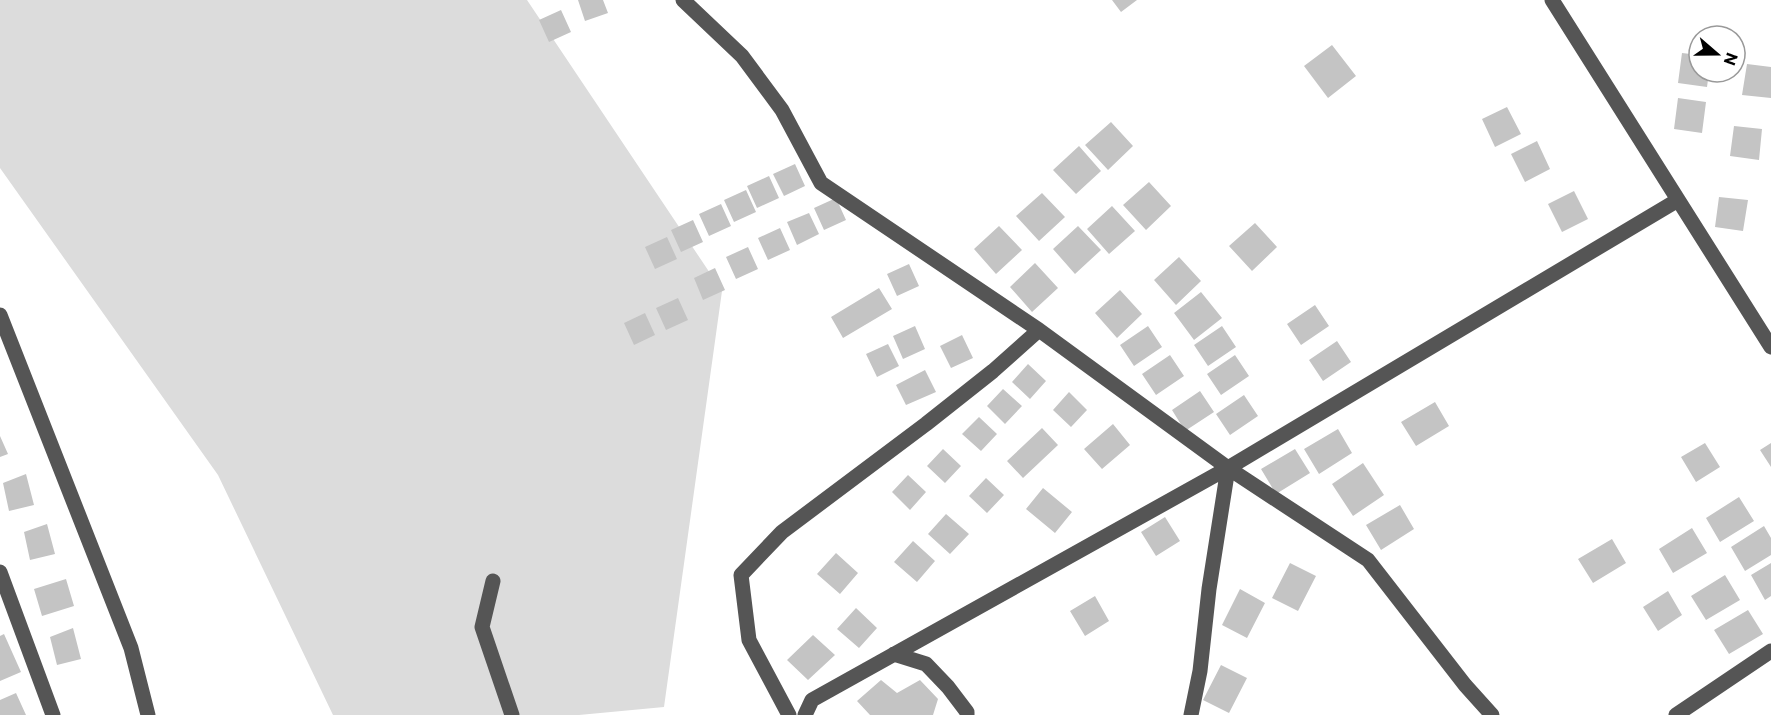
<svg xmlns="http://www.w3.org/2000/svg" width="1771" height="715" viewBox="0 0 1771 715" font-family="Commissioner,sans-serif">
<style>
.green{fill:#dcdcdc}
.building{fill:#c4c4c4}
.lines{fill:none;stroke-linecap:round;stroke-linejoin:round}
.minor{stroke:#555;stroke-width:15}
</style>
<rect width="100%" height="100%" fill="#fff"/>
<path class="green" d="M0,0H527L722,291L664,707L579,715H333L218,475L0,168Z"/>
<path class="building" d="M578,0H603L608,13L585,21Z
M1112,0H1137L1121,12Z
M561,10L571,32L549,42L539,20Z
M1332,45L1356,76L1328,98L1304,66Z
M1682,53L1699,55V72H1709L1707,87L1678,83Z
M1747,64L1771,67V98L1742,95Z
M1678,98L1706,102L1702,133L1674,129Z
M1507,107L1521,134L1495,147L1482,119Z
M1111,122L1133,146L1108,170L1085,145Z
M1734,126L1762,129L1759,160L1730,156Z
M1537,141L1550,169L1525,182L1511,154Z
M1079,146L1101,171L1076,194L1053,170Z
M795,164L805,186L784,196L773,174Z
M769,176L779,198L757,208L747,186Z
M1149,182L1171,206L1146,230L1123,205Z
M746,190L756,212L734,222L724,200Z
M1574,191L1588,219L1562,232L1548,204Z
M1042,193L1065,217L1039,241L1016,216Z
M1719,197L1748,200L1743,231L1715,227Z
M836,198L846,220L824,230L814,208Z
M721,204L731,226L709,236L699,214Z
M1112,206L1135,231L1109,254L1087,229Z
M809,213L819,234L797,245L787,222Z
M693,220L703,242L681,252L671,230Z
M1255,223L1277,247L1252,271L1229,246Z
M999,226L1022,250L996,274L974,249Z
M1078,226L1101,250L1075,274L1053,249Z
M780,228L790,250L768,260L758,238Z
M667,237L677,259L655,269L645,247Z
M748,247L758,269L736,279L726,257Z
M1179,257L1201,281L1176,305L1154,280Z
M1035,263L1058,288L1032,312L1010,287Z
M909,264L919,286L897,296L887,274Z
M715,268L725,290L703,300L694,278Z
M879,288L892,309L843,338L831,317Z
M1120,290L1142,314L1117,338L1095,313Z
M1201,292L1222,318L1194,340L1174,313Z
M678,298L688,320L666,330L656,308Z
M1315,305L1329,326L1301,345L1287,324Z
M645,313L655,335L634,345L624,323Z
M915,326L925,349L903,359L893,336Z
M1148,326L1162,347L1134,366L1120,345Z
M1222,326L1236,347L1208,366L1194,345Z
M962,335L973,358L951,368L940,346Z
M1337,341L1351,362L1323,381L1309,360Z
M888,344L899,366L877,377L866,354Z
M1170,355L1184,376L1156,395L1142,374Z
M1235,355L1249,376L1221,395L1207,374Z
M1028,364L1046,381L1030,399L1012,382Z
M925,370L936,392L906,405L896,385Z
M1003,389L1022,406L1005,424L987,406Z
M1200,391L1214,412L1185,431L1172,410Z
M1069,392L1087,410L1071,427L1053,410Z
M1244,395L1258,416L1230,435L1216,414Z
M1435,402L1449,426L1416,446L1401,422Z
M979,417L997,434L981,451L962,434Z
M1113,424L1130,445L1102,469L1084,449Z
M1042,428L1058,445L1023,478L1007,461Z
M1338,429L1352,453L1319,474L1304,449Z
M0,436L8,454L0,457Z
M1705,443L1720,467L1696,482L1681,457Z
M1771,443V467L1760,450Z
M943,449L961,466L945,483L927,466Z
M1295,449L1310,473L1276,494L1261,469Z
M1363,463L1384,495L1353,516L1332,484Z
M26,474L34,505L9,511L3,483Z
M908,475L926,492L910,510L892,492Z
M986,478L1004,495L987,513L969,496Z
M1043,488L1072,512L1055,533L1026,509Z
M1739,497L1754,521L1720,542L1706,518Z
M1400,505L1414,529L1381,550L1366,525Z
M946,514L969,534L950,554L928,534Z
M1165,517L1180,541L1156,556L1141,532Z
M47,524L55,554L30,560L24,532Z
M1764,526L1771,538V555L1745,571L1731,547Z
M1692,528L1707,553L1673,573L1659,549Z
M1612,539L1626,563L1593,583L1578,559Z
M913,541L935,561L917,582L894,562Z
M836,553L858,573L840,594L817,574Z
M1290,563L1316,576L1298,611L1272,598Z
M1771,563V596L1765,600L1751,575Z
M1725,575L1740,600L1706,620L1691,596Z
M66,579L74,606L42,616L34,589Z
M1240,589L1265,603L1247,638L1222,625Z
M1668,591L1682,615L1658,631L1643,607Z
M1095,596L1109,621L1085,636L1070,611Z
M856,608L877,628L859,648L837,629Z
M1748,610L1763,634L1729,654L1714,630Z
M73,628L81,659L57,665L50,637Z
M4,634L21,672L0,681V636Z
M813,635L835,655L808,680L787,660Z
M1221,665L1247,678L1229,713L1203,700Z
M881,680L897,693L920,680L938,699L933,715H870L857,701Z
M16,693L26,715H0V700Z"/>
<g class="lines">
<path class="minor" d="M683,0L742,56L782,110L821,183L1039,330L1228,468L1368,560L1465,685L1492,715
M1552,0L1771,347
M0,315L131,648L148,715
M0,572L53,715
M493,581L482,627L512,715
M894,654L926,664L948,687L967,712V715
M789,715L749,640L741,575L782,532L926,424L993,371L1039,330
M805,715L812,700L1228,468L1678,200
M1191,715L1200,671L1209,589L1228,468
M1676,715L1771,651"/>
</g>
<g transform="translate(1717 54) rotate(110)"><circle r="28" fill="#ffffff" stroke="#999999" stroke-width="1.5"/>
<path d="M0-4.5L10 22L0 15L-10 22Z" fill="#000000"/>
<text y="-9" font-size="16" font-weight="bold" text-anchor="middle" fill="#000000">N</text>
</g>
</svg>
